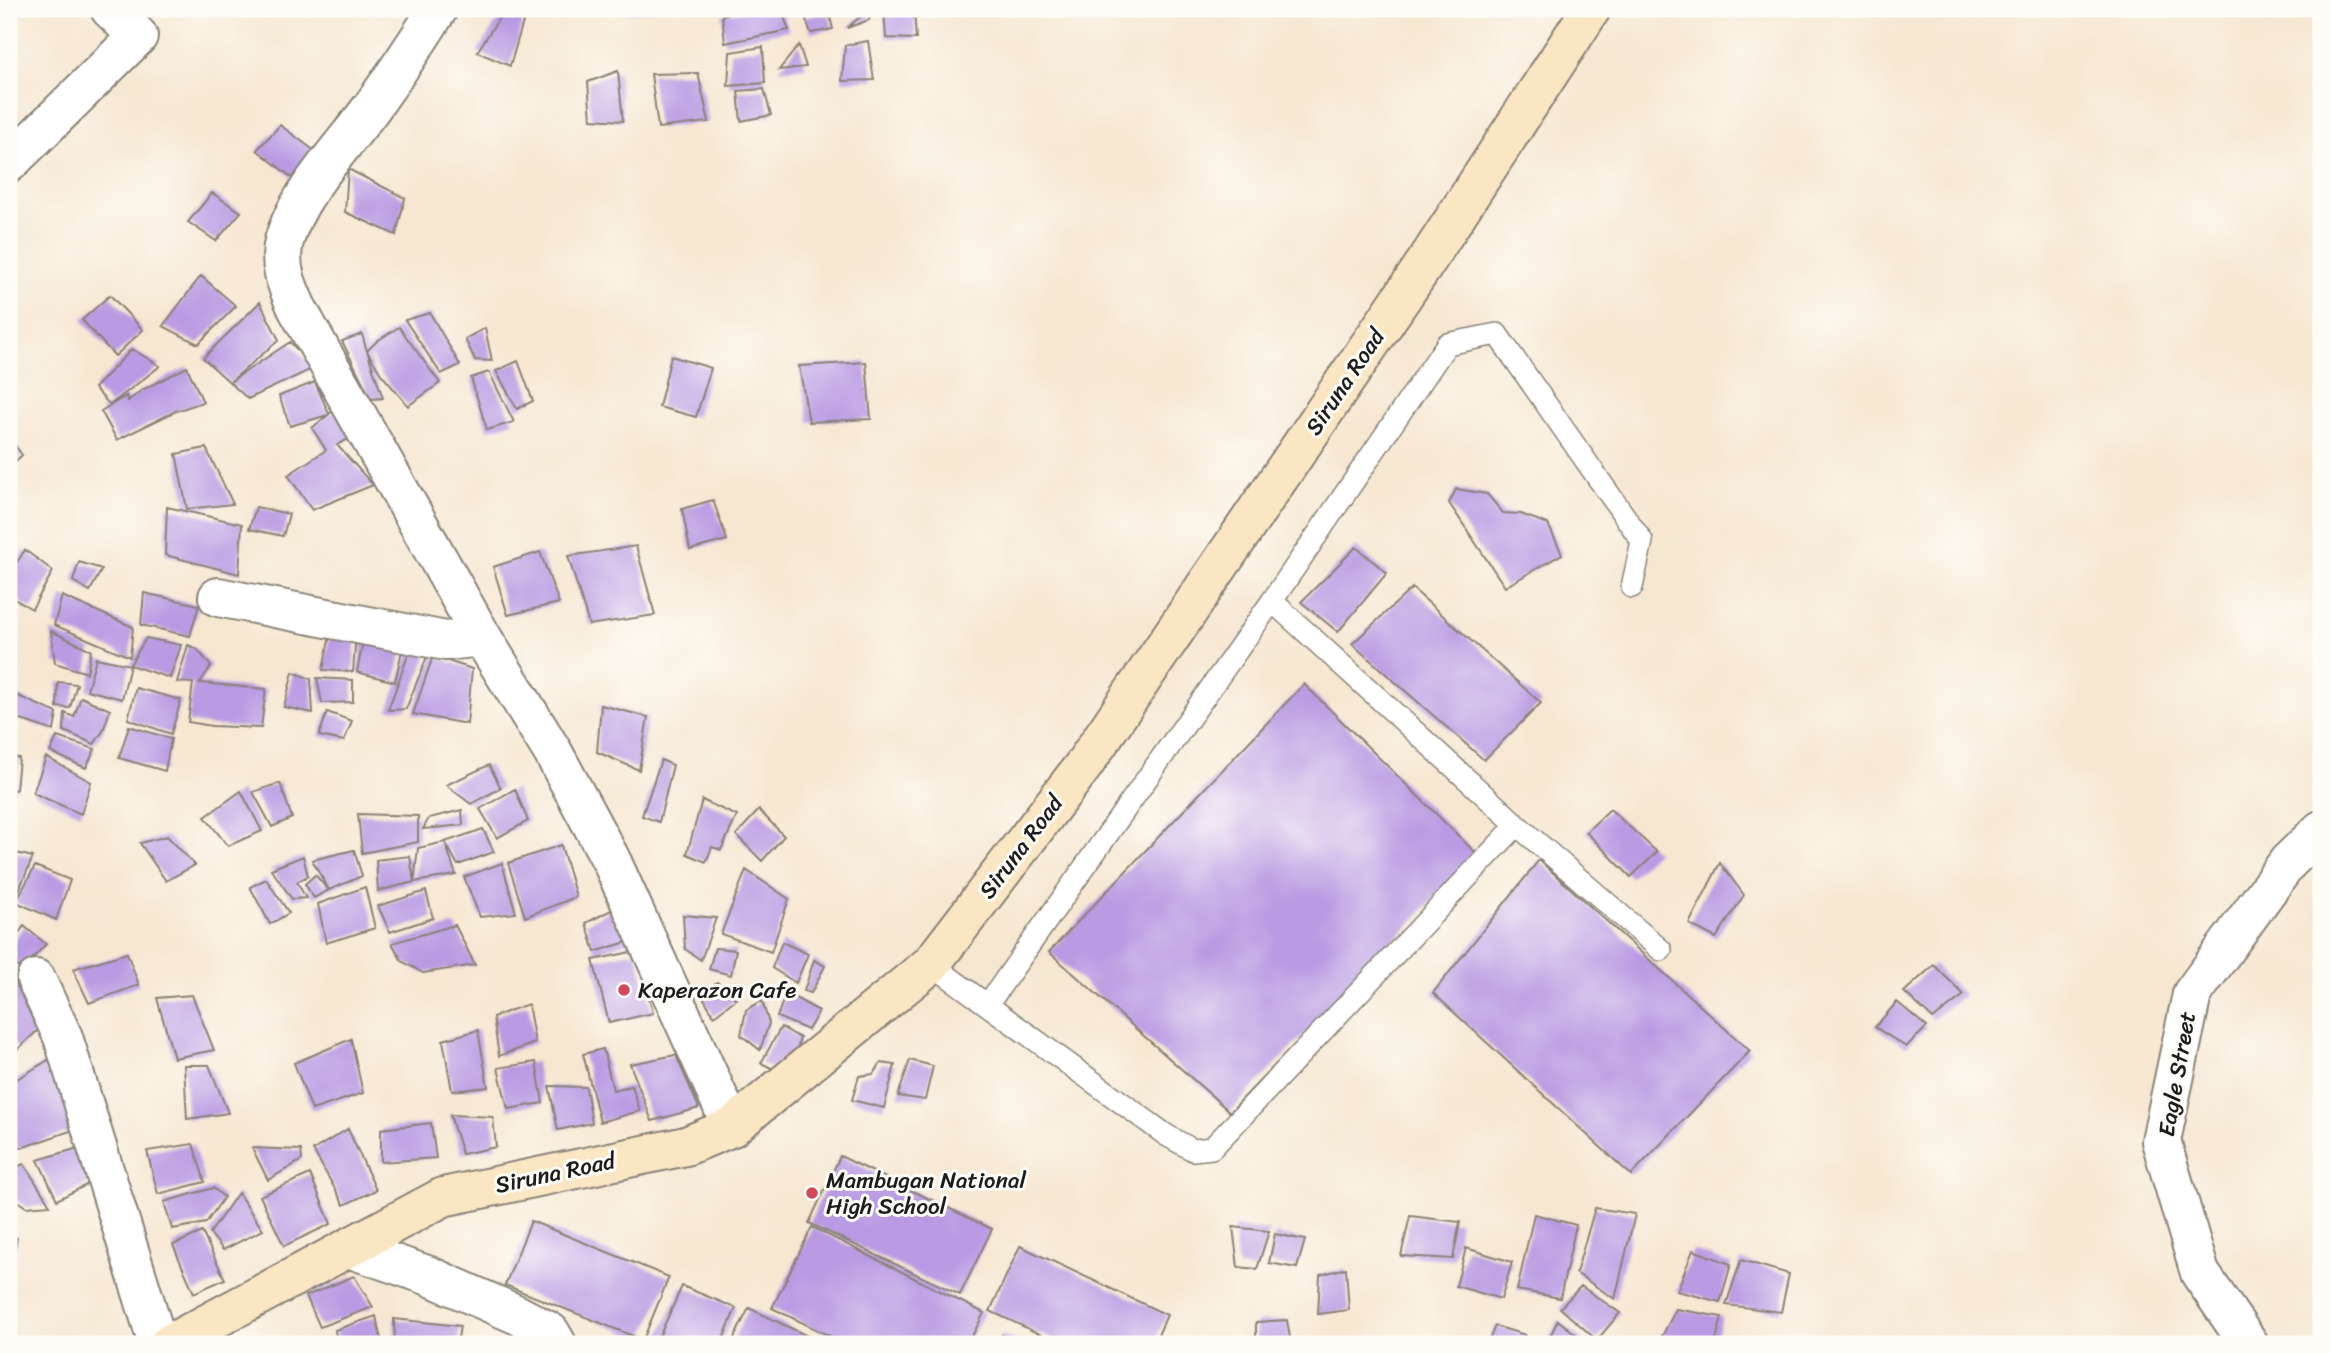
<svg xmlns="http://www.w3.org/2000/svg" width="2330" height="1353" viewBox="0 0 2330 1353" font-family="Sriracha,sans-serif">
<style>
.building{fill:#b99be3}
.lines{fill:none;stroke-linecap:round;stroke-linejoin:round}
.lane-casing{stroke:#898276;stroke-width:24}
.street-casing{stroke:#898276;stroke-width:42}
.secondary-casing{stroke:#898276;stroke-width:42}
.lane{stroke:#fff;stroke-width:21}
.street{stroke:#fff;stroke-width:38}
.secondary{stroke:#fbe6c4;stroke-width:38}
.poi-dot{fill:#d1495b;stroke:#fdfcf7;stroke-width:2.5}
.labels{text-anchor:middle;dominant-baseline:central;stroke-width:6;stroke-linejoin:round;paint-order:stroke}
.street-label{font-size:23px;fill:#1c1c1c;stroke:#fdfcf7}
.poi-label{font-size:23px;fill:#1c1c1c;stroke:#fdfcf7;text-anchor:start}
</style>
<rect width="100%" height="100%" fill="#fdfcf7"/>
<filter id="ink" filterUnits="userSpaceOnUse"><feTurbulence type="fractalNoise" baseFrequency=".0143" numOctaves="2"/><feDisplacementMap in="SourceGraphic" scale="14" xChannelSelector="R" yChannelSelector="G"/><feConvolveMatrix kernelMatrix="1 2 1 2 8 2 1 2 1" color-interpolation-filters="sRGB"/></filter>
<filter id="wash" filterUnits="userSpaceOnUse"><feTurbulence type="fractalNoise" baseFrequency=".00686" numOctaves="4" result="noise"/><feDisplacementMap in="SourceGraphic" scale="28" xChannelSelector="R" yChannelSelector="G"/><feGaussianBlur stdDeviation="1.57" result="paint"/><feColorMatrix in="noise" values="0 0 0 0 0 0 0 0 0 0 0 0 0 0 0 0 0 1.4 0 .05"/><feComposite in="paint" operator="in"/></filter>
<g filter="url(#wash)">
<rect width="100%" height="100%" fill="#f6e7d1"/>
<g id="blocks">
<path class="building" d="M620,9H654V11L621,13Z
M755,9H781L789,30L725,43L722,15Z
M869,9H872L869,20L847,28Z
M895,9H914L916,39L886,38L884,11Z
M503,12L525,15L510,66L477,52Z
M829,13L833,29L811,33L805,17Z
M868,41L874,80L842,81L845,45Z
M799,45L806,67L779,70Z
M763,47L765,83L728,86L730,52Z
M618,71L623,121L591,119L588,82Z
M698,73L709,122L658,128L651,74Z
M764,89L771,115L741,121L738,91Z
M280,125L316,152L295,180L257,150Z
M348,169L405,198L396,235L345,212Z
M212,193L241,212L216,241L188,222Z
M201,276L236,306L198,344L163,326Z
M110,295L143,330L115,356L82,320Z
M260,302L279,340L230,382L290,342L314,368L248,399L203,358Z
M430,313L460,365L441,374L405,320Z
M399,327L440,383L408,406L381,374L367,351L377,341Z
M485,328L492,361L475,360L465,339Z
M362,334L366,348L383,398L371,399L342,341Z
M132,349L160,366L110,405L94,388Z
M671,356L711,368L696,417L659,407Z
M518,361L533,401L517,409L496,371Z
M866,362L871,419L809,422L799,366Z
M187,367L203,402L176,411L117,440L101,411L126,396L128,401L142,390Z
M489,372L514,422L487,430L471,378Z
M315,382L329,414L339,406L360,433L337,445L373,485L312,510L288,475L326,450L312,428L328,415L290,426L279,396Z
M9,437L22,455L9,467Z
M206,448L233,504L187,509L176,454Z
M1456,489L1487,494L1503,513L1521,514L1548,524L1562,554L1505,587L1449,503Z
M713,500L727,540L690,550L682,509Z
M167,507L242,524L239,574L165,555Z
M256,507L289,514L283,536L249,529Z
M636,546L655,615L589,625L568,556Z
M1356,547L1387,573L1338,632L1301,602Z
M25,550L53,571L32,609L9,596V574Z
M540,552L559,603L508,615L493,567Z
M79,562L102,569L90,591L73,581Z
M1412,588L1541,703L1484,760L1352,644Z
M144,593L199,605L190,636L141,625Z
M62,596L133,627L130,657L54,625Z
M331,630L356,633L353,672L323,670Z
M51,631L91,650L87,673L55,663Z
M364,636L404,641L395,682L357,672Z
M146,638L181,645L170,678L130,665L122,699L87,690L96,658L130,665Z
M188,645L197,649L211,666L200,683L266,689L261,728L212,726L188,722L193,683L177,682Z
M410,650L428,654L406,709L388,710Z
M433,656L472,669L467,724L413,714Z
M293,672L311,679L313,713L284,707Z
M317,678L353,680V702L322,703Z
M58,682L77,684L70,708L57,707Z
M1304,684L1477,854L1230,1112L1049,952Z
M136,688L181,700L171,734L128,719Z
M16,695L57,713L54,731L9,716V709Z
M81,697L110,710L103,731L94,744L64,731L65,713L74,717Z
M601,705L648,717L639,770L597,752Z
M327,712L352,721L344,741L319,736Z
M129,726L171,739L165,771L119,758Z
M57,737L95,749L86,768L50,752Z
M9,756L19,758L16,790L9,789Z
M46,757L91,782L81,814L33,793Z
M661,760L673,765L659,822L642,816Z
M489,765L501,788L471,804L446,785Z
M280,783L292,818L272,827L253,792Z
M515,789L528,821L497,838L480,809Z
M241,791L262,831L228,846L205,817Z
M702,800L737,816L721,850L712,847L706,862L687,854Z
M1610,809L1657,852L1631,877L1586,832Z
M462,810L463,825L423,829L429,818Z
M759,810L784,836L762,861L736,835Z
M358,814L418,816V842L362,853Z
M483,829L494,852L458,865L445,842Z
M167,836L195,865L166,881L140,843Z
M445,842L456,875L414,882L418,848Z
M561,845L576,897L525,917L508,863Z
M354,850L362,876L329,890L312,860Z
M11,852L33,857L9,914V857Z
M303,856L308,876L297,882L306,898L292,899L271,869Z
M410,856L414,882L378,891L376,860Z
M1539,860L1750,1051L1631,1175L1433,993Z
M502,863L516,913L480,917L464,877Z
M1720,863L1744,895L1716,938L1689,924Z
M35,866L70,880L56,920L16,902Z
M746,870L789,899L771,952L721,934Z
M315,875L329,890L314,898L305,884Z
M266,879L289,913L270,924L250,887Z
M365,887L375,928L326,943L318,904Z
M426,891L433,918L390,932L378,906Z
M619,906L633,940L595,952L586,923Z
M683,915L716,918L701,960L685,949Z
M455,925L475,965L423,973L402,961L392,943Z
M24,926L46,944L22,970L9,960V946Z
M782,942L808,954L796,983L772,968Z
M715,948L736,950L731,975L709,969Z
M636,951L653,1013L609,1023L593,960Z
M127,953L139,985L89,1003L73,969Z
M814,960L825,966L811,993L804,991Z
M1934,965L1964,995L1933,1019L1904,992Z
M9,972L53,1016L18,1049L10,1040L9,1042Z
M717,982L736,999L714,1016L702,995Z
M786,993L819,1011L808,1030L777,1017Z
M192,995L214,1050L174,1058L157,998Z
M762,1001L769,1023L760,1050L741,1035L746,1010Z
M1897,1002L1927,1027L1906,1047L1875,1027Z
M528,1004L535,1043L499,1056L493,1017Z
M781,1027L800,1038L790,1077L761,1063Z
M478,1030L488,1087L452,1091L443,1040Z
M351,1039L363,1093L312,1110L294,1063Z
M603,1049L613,1090L632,1086L640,1111L600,1122L583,1054Z
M58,1054L85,1126L9,1152V1084Z
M676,1055L699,1108L652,1121L630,1064Z
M910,1060L933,1066L925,1100L898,1096Z
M536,1062L543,1103L508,1109L498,1068Z
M881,1063L895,1065L884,1108L852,1100L859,1076L873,1074Z
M184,1065H209L228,1113L187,1119Z
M549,1086L586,1087L592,1123L558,1130Z
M450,1115L493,1117L496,1147L462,1154Z
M431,1123L436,1158L381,1162V1129Z
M348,1129L376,1190L344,1205L313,1150Z
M193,1144L205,1182L158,1194L147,1151Z
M85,1146L96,1180L57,1200L38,1160Z
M252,1148L301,1150L302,1160L268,1180Z
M840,1156L992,1229L960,1295L809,1223Z
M24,1164L50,1205L26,1207L9,1195V1170Z
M310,1174L331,1224L284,1246L260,1196Z
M213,1188L224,1197L206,1223L172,1229L164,1202Z
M238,1193L263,1230L223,1250L210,1233Z
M1595,1208L1635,1214L1615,1299L1576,1273Z
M1534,1214L1576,1225L1560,1298L1517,1290Z
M1410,1216L1460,1222L1453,1259L1401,1256Z
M531,1221L669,1277L643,1340L505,1285Z
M812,1227L984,1313L968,1344H846L772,1308Z
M1233,1227L1269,1231L1257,1269L1238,1267Z
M202,1232L225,1279L194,1293L173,1245Z
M9,1233L17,1238L10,1269H9Z
M1275,1234L1305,1240L1297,1268L1269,1263Z
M1020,1246L1167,1315L1154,1344H1061L990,1311Z
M1466,1248L1512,1262L1501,1299L1456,1286Z
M1693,1250L1731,1264L1720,1302L1677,1291Z
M1741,1260L1789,1274L1781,1312L1726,1305Z
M1346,1268L1349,1310L1318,1314L1320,1275Z
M354,1276L373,1307L320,1327L306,1296Z
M682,1286L736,1308L721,1344H679L659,1337Z
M1581,1286L1620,1313L1597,1340L1560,1308Z
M749,1308L824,1344H731Z
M1676,1309L1722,1317L1715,1344H1671L1659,1342Z
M376,1316L381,1340L337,1344L335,1330Z
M394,1319L460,1326L457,1344H395Z
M1287,1320L1291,1344H1256V1322Z
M1558,1320L1588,1344H1546Z
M1495,1326L1525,1335L1522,1344H1487Z
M1002,1335L1022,1344H998Z"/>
</g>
</g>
<g filter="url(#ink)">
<use href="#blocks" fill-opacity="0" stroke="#898276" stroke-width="2"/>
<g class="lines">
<defs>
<path id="lane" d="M1272,601L1447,344L1497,334L1642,541L1632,587
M931,964L1166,1135L1193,1150L1212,1148L1517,825
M988,1004L1272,601L1517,825L1661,950"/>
<path id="street" d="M438,9C417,42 395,75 372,107C343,147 297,193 284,241C278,266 287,286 297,308L482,637L554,754L611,860L732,1127
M9,163L138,36L110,9
M218,597L446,641L482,637
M36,979L63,1037L158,1344
M348,1248L427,1275L518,1315L550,1332L557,1344
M2249,1344L2200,1273L2161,1141L2192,994L2288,862L2321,830"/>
<path id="secondary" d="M169,1344L443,1197L686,1146L732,1127L931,964L1083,766L1426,262L1591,9"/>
</defs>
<use href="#lane" class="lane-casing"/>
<use href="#street" class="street-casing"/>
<use href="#secondary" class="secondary-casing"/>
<use href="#lane" class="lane"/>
<use href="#street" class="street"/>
<use href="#secondary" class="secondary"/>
</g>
</g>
<g class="poi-dot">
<circle cx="624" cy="990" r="7"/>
<circle cx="812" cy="1193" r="7"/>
</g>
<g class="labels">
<g class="street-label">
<text transform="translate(1345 382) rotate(-56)">Siruna Road</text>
<text transform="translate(1021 847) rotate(-53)">Siruna Road</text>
<text transform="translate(2177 1074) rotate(-80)">Eagle Street</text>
<text transform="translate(555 1173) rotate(-12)">Siruna Road</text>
</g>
<g class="poi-label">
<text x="638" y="990">Kaperazon Cafe</text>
<text x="826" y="1180">Mambugan National<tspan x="826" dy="26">High School</tspan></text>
</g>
</g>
<rect width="2330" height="1353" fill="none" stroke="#fdfcf7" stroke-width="35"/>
</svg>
